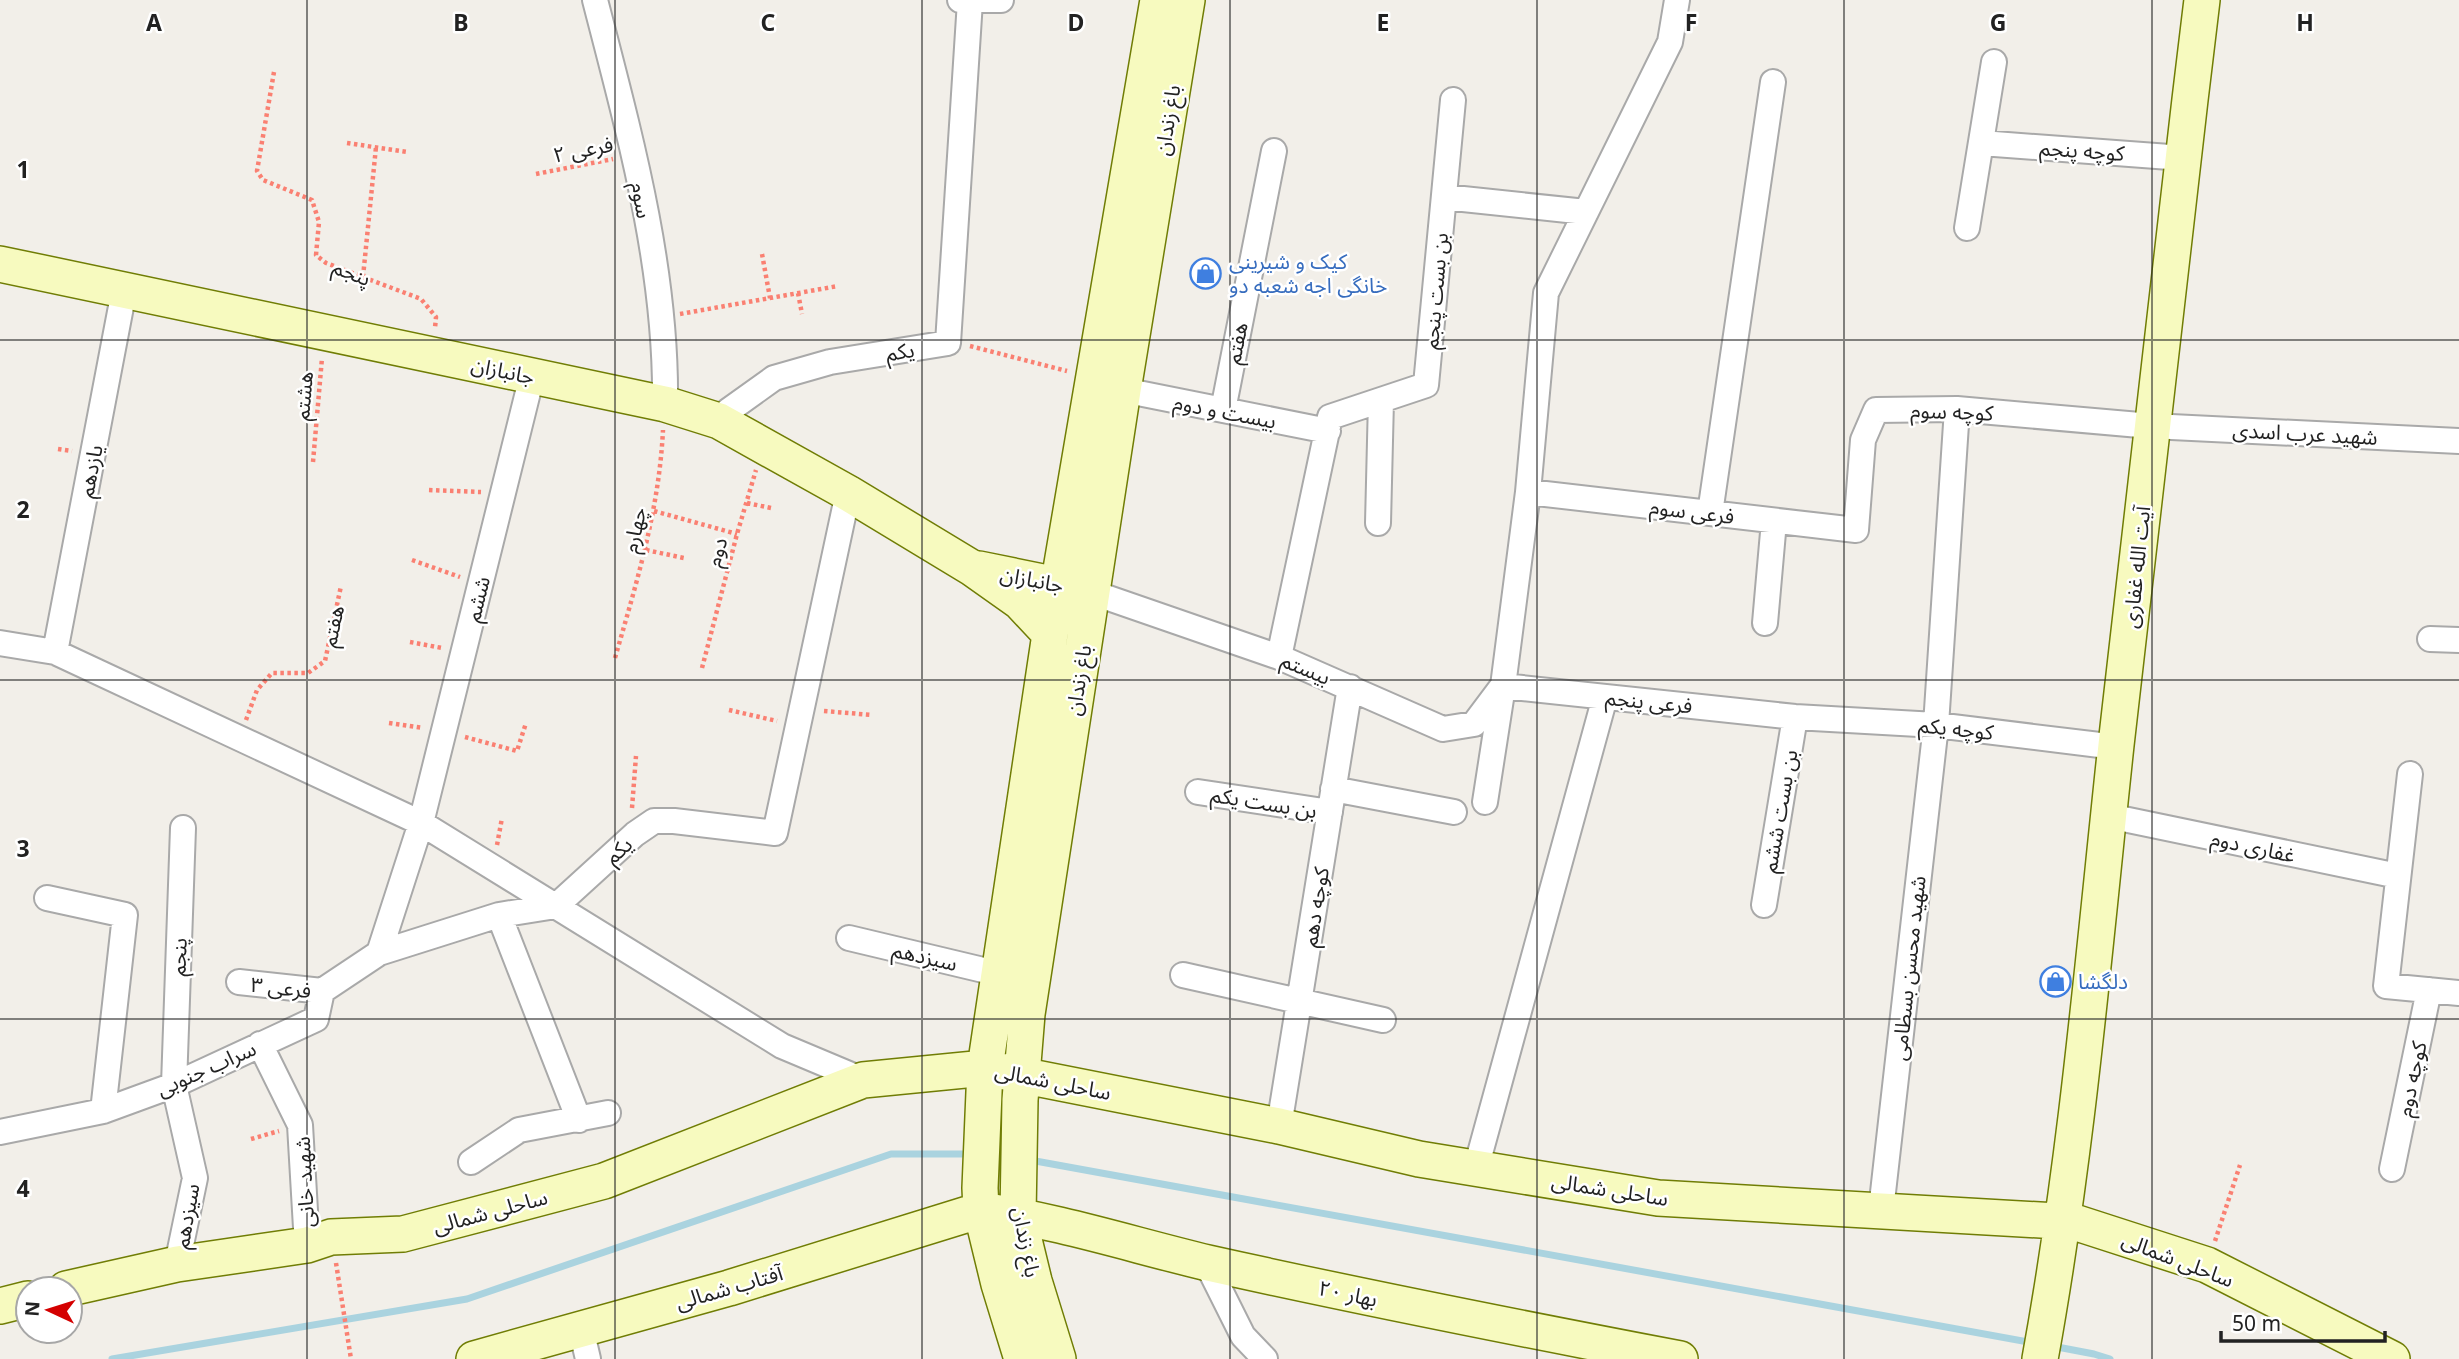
<svg xmlns="http://www.w3.org/2000/svg" width="2459" height="1359" viewBox="0 0 2459 1359" font-family="'Noto Sans','Noto Sans Arabic',sans-serif">
<style>
.lines{fill:none;stroke-linecap:round;stroke-linejoin:round}
.stream{stroke:#aad3df;stroke-width:7}
.street-casing{stroke:#a9a9a9;stroke-width:28}
.secondary-casing{stroke:#707d05;stroke-width:38}
.path{stroke:#fa8072;stroke-width:4.5;stroke-dasharray:3.5 3.5;stroke-linecap:butt}
.street{stroke:#fff;stroke-width:24}
.secondary{stroke:#f7fabf;stroke-width:35}
.grid{fill:none;stroke:#222;stroke-width:2;stroke-opacity:0.55}
.labels{text-anchor:middle;dominant-baseline:central;stroke-width:5;stroke-linejoin:round;paint-order:stroke}
.street-label{font-size:21px;fill:#222;stroke:#fff}
.shop-label{font-size:21px;fill:#366cbe;stroke:#fff;text-anchor:start}
.grid-label{font-size:23px;text-anchor:middle;font-weight:bold;fill:#222;stroke:#fff;stroke-width:5;stroke-linejoin:round;paint-order:stroke}
</style>
<rect width="100%" height="100%" fill="#f2efe9"/>
<g class="lines">
<path class="stream" d="M1030,1160L2034,1343
M2052,1346L2094,1354L2110,1359
M112,1359L467,1299L891,1154H973"/>
<defs>
<path id="street" d="M595,0C629,132 667,267 665,404
M960,0H1001
M1981,143L2183,158
M1444,197L1586,212
M1967,228L1994,62
M1123,390L1328,431
M1223,410L1274,151
M719,421L728,411L774,378L830,362L948,343L970,1
M1528,492L1856,530L1863,440L1876,410L1957,409L2151,426L2459,441
M1710,513L1773,82
M1378,523L1381,400
M1091,592L1279,657L1443,729L1474,724L1501,688
M1765,623L1774,521
M2430,639L2459,640
M0,643L55,652L421,823L782,1046L863,1080
M55,652L124,291
M1279,657L1330,417L1426,385L1453,100
M1503,686L1795,717L1936,725L2116,747
M2410,774L2386,986L2459,993
M1333,789L1454,812
M1198,792L1330,812
M1485,802L1503,686L1528,492L1546,293L1670,42L1677,0
M2109,816L2398,876
M47,898L125,915L103,1111
M1764,905L1795,717
M499,915L579,1120
M849,938L1000,974
M379,953L499,915L556,906L635,834L654,821H674L775,833L848,493
M1183,975L1383,1020
M239,982L322,991
M260,1044L300,1125L307,1245
M1279,1126L1350,687
M0,1132L103,1111L174,1085L316,1019L322,991L379,953L421,823L532,376
M471,1162L519,1130L608,1113
M1476,1168L1605,697
M2392,1169L2429,990
M1881,1210L1936,725L1957,409
M1206,1262L1243,1336L1265,1359
M177,1264L195,1178L174,1085L183,828
M581,1329L588,1359"/>
<path id="secondary" d="M0,264L665,404L719,421L848,493L972,568L1020,602L1050,634
M979,569L1082,590
M66,1289L177,1264L307,1245L331,1237L403,1234L604,1181L863,1080L985,1068L1279,1126L1419,1159L1658,1198L2074,1222L2207,1265L2392,1359
M0,1306L28,1299
M474,1359L729,1288L981,1210C1058,1221 1133,1245 1208,1263C1365,1298 1523,1329 1680,1359
M1022,1359L999,1284L981,1210L980,1188L985,1068L1050,634L1158,0
M1058,1359L1034,1281L1018,1215L1020,1100L1027,1014L1123,390L1187,0
M2040,1359C2077,1156 2094,950 2116,745C2143,496 2172,248 2202,0"/>
</defs>
<use href="#street" class="street-casing"/>
<use href="#secondary" class="secondary-casing"/>
<path class="path" d="M274,72L257,171L263,180L312,200L319,222L316,255L326,263L421,299L436,317L435,328
M347,143L407,152
M536,174L613,159
M762,254L770,298
M363,277L376,147
M798,293L802,314
M680,314L838,286
M970,346L1067,371
M58,449L72,451
M313,462L322,358
M429,490L481,492
M747,503L771,508
M654,511L737,534
M646,550L684,558
M412,560L460,577
M410,642L442,648
M615,658C637,581 659,510 663,430
M702,668L737,534L756,470
M729,710L777,721
M824,711L872,715
M246,720L257,690L272,673H308L325,661L341,586
M389,723L423,728
M465,737L517,751L526,723
M632,808L636,756
M497,845L502,818
M251,1139L279,1131
M2215,1241L2240,1165
M336,1263L351,1359"/>
<use href="#street" class="street"/>
<use href="#secondary" class="secondary"/>
</g>
<path class="grid" d="M307,0V1359M615,0V1359M922,0V1359M1230,0V1359M1537,0V1359M1844,0V1359M2152,0V1359M0,340H2459M0,680H2459M0,1019H2459"/>
<defs>
<symbol id="shop-ring" viewBox="-11 -11 22 22"><circle r="9.5" fill="#fff" stroke="#3f7fe0" stroke-width="1.5"/><path d="M-5-2.5h2.3a2.7 3.5 0 0 1 5.4 0H5L5.5 6h-11ZM-1.5-2.5h3a1.5 2.3 0 0 0-3 0Z" fill="#3f7fe0"/></symbol>
</defs>
<g fill-rule="evenodd">
<use href="#shop-ring" x="1188" y="256" width="35" height="35"/>
<use href="#shop-ring" x="2038" y="964" width="35" height="35"/>
</g>
<g class="labels">
<g class="street-label">
<text transform="translate(1167 120) rotate(-81)">باغ زندان</text>
<text transform="translate(583 149) rotate(-11)">فرعی ۲</text>
<text transform="translate(2082 150) rotate(4)">کوچه پنجم</text>
<text transform="translate(642 200) rotate(80)">سوم</text>
<text transform="translate(352 272) rotate(21)">پنجم</text>
<text transform="translate(1435 291) rotate(-85)">بن بست پنجم</text>
<text transform="translate(1236 343) rotate(-79)">هفتم</text>
<text transform="translate(900 351) rotate(-9)">یکم</text>
<text transform="translate(503 370) rotate(12)">جانبازان</text>
<text transform="translate(303 396) rotate(-85)">هشتم</text>
<text transform="translate(1225 411) rotate(11)">بیست و دوم</text>
<text transform="translate(1952 411) rotate(2)">کوچه سوم</text>
<text transform="translate(2305 433) rotate(3)">شهید عرب اسدی</text>
<text transform="translate(90 471) rotate(-79)">یازدهم</text>
<text transform="translate(1692 511) rotate(7)">فرعی سوم</text>
<text transform="translate(634 530) rotate(-78)">چهارم</text>
<text transform="translate(716 552) rotate(-75)">دوم</text>
<text transform="translate(2136 567) rotate(-84)">آیت الله غفاری</text>
<text transform="translate(1032 579) rotate(11)">جانبازان</text>
<text transform="translate(477 599) rotate(-76)">ششم</text>
<text transform="translate(332 626) rotate(-78)">هفتم</text>
<text transform="translate(1306 668) rotate(23)">بیستم</text>
<text transform="translate(1078 680) rotate(-81)">باغ زندان</text>
<text transform="translate(1649 701) rotate(6)">فرعی پنجم</text>
<text transform="translate(1956 728) rotate(6)">کوچه یکم</text>
<text transform="translate(1264 802) rotate(9)">بن بست یکم</text>
<text transform="translate(1779 811) rotate(-80)">بن بست ششم</text>
<text transform="translate(2253 846) rotate(12)">غفاری دوم</text>
<text transform="translate(618 850) rotate(-42)">یکم</text>
<text transform="translate(1315 907) rotate(-81)">کوچه دهم</text>
<text transform="translate(925 956) rotate(13)">سیزدهم</text>
<text transform="translate(178 957) rotate(-88)">پنجم</text>
<text transform="translate(1908 968) rotate(-84)">شهید محسن بسطامی</text>
<text transform="translate(281 987) rotate(6)">فرعی ۳</text>
<text transform="translate(206 1068) rotate(-24)">سراب جنوبی</text>
<text transform="translate(2411 1079) rotate(-78)">کوچه دوم</text>
<text transform="translate(1053 1081) rotate(11)">ساحلی شمالی</text>
<text transform="translate(304 1182) rotate(-93)">شهید خانی</text>
<text transform="translate(1610 1189) rotate(9)">ساحلی شمالی</text>
<text transform="translate(490 1211) rotate(-15)">ساحلی شمالی</text>
<text transform="translate(186 1216) rotate(-80)">سیزدهم</text>
<text transform="translate(1027 1242) rotate(79)">باغ زندان</text>
<text transform="translate(2178 1259) rotate(21)">ساحلی شمالی</text>
<text transform="translate(729 1287) rotate(-16)">آفتاب شمالی</text>
<text transform="translate(1348 1293) rotate(12)">بهار ۲۰</text>
</g>
<g class="shop-label">
<text x="1229" y="261">کیک و شیرینی<tspan x="1229" dy="24">خانگی اجه شعبه دو</tspan></text>
<text x="2078" y="981">دلگشا</text>
</g>
</g>
<g class="grid-label">
<text x="154" y="31">A</text>
<text x="461" y="31">B</text>
<text x="768" y="31">C</text>
<text x="1076" y="31">D</text>
<text x="1383" y="31">E</text>
<text x="1691" y="31">F</text>
<text x="1998" y="31">G</text>
<text x="2305" y="31">H</text>
<text x="23" y="178">1</text>
<text x="23" y="518">2</text>
<text x="23" y="857">3</text>
<text x="23" y="1197">4</text>
</g>
<g transform="translate(49 1310) rotate(274)"><circle r="33" fill="#ffffff" stroke="#a7a7a7" stroke-width="2"/>
<path d="M0-5L12 26L0 18L-12 26Z" fill="#d40000"/>
<text y="-10" font-size="19" font-weight="bold" text-anchor="middle" fill="#222222">N</text>
</g>
<path d="M2221 1331v10h164v-10" fill="none" stroke="#222222" stroke-width="3.5"/>
<text x="2232" y="1331" font-size="21" fill="#222222" stroke="#ffffff" stroke-width="5" paint-order="stroke">50 m</text>
</svg>
